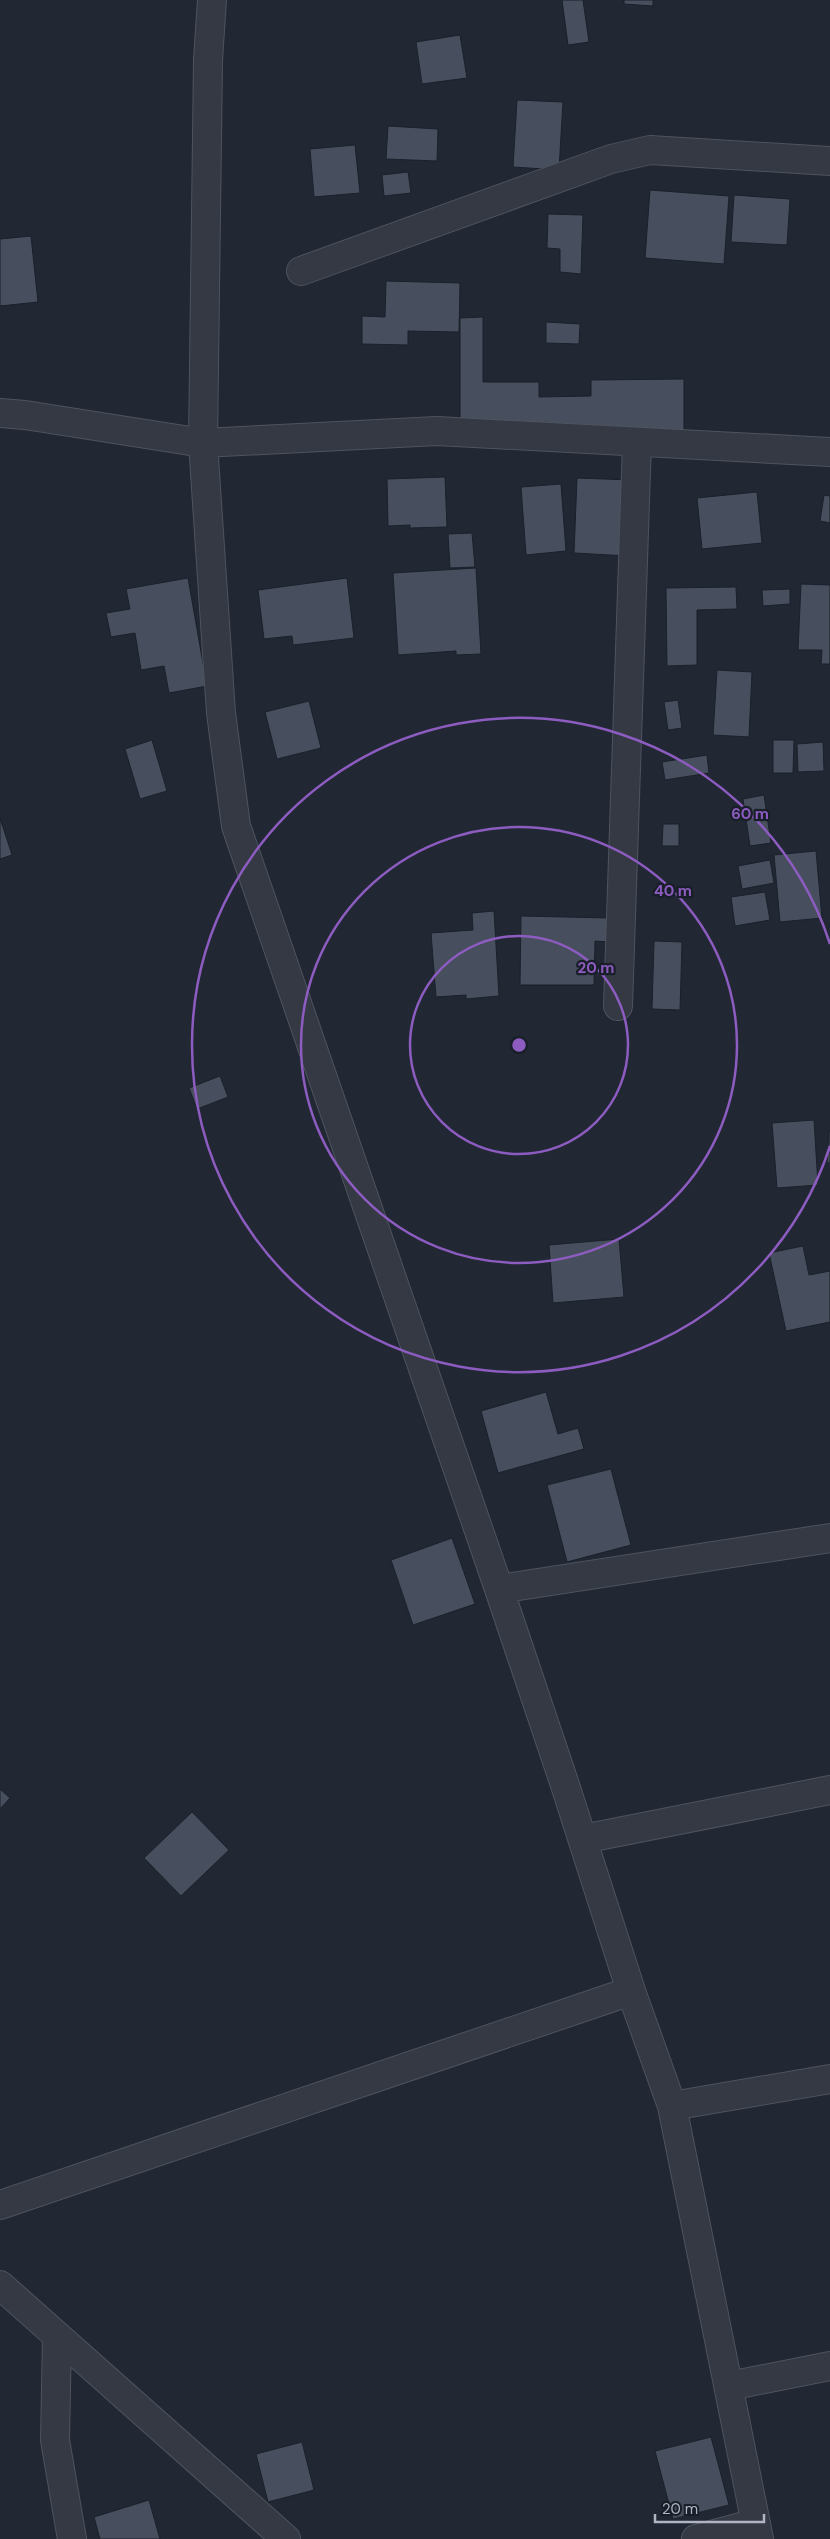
<svg xmlns="http://www.w3.org/2000/svg" width="830" height="2539" viewBox="0 0 830 2539" font-family="'DM Sans',sans-serif">
<style>
.building{fill:#474e5d;stroke:#1b212b}
.lines{fill:none;stroke-linecap:round;stroke-linejoin:round}
.minor-casing{stroke:#4e545f;stroke-width:30}
.minor{stroke:#343944;stroke-width:28}
.ring{fill:none;stroke:#8d5cc0;stroke-width:2.5}
.centre{fill:#8d5cc0;stroke:#191f29;stroke-width:2.5}
.ring-label{font-size:15px;text-anchor:middle;font-weight:bold;fill:#8d5cc0;stroke:#191f29;stroke-width:4.5;stroke-linejoin:round;paint-order:stroke}
</style>
<rect width="100%" height="100%" fill="#212733"/>
<path class="building" d="M562,0H583L589,42L568,45Z
M624,0H653V6L624,4Z
M460,35L467,78L422,84L416,42Z
M517,100L563,102L559,170L513,167Z
M388,126L438,129L437,161L386,159Z
M355,145L360,193L314,197L310,149Z
M408,172L411,193L384,196L382,175Z
M650,190L729,196L724,264L645,258Z
M734,195L790,199L787,245L731,242Z
M548,214L583,215L581,274L560,272V249L547,248Z
M31,236L38,302L0,306V239Z
M386,281L460,283L459,332L408,331V345L362,344V316L385,317Z
M483,317V382H539V397L591,396V380L684,379V432L460,434V318Z
M546,322L580,324L579,344L546,343Z
M445,477L447,527L410,528V525L388,526L387,479Z
M577,478L631,480L628,556L574,553Z
M561,484L566,551L526,555L521,487Z
M757,492L762,543L702,549L697,498Z
M824,495L830,496V523L820,521Z
M472,533L475,567L450,568L448,534Z
M476,568L481,654L456,655V651L398,655L393,573Z
M188,578L207,686L169,693L164,666L141,670L135,633L111,637L106,613L130,609L126,589Z
M347,578L354,638L293,645L292,636L264,639L258,590Z
M801,584L830,585V664H821L822,650H798Z
M736,587L737,609L697,610V665L667,666L666,588Z
M790,589V604L763,606L762,590Z
M717,670L752,672L749,737L713,735Z
M678,700L682,728L668,730L664,702Z
M309,701L321,748L277,759L265,712Z
M152,740L167,791L140,799L125,749Z
M773,740H794L793,773H773Z
M823,742L824,771L798,772L797,744Z
M707,755L709,773L665,780L662,762Z
M764,795L771,843L750,846L743,799Z
M0,818L12,855L0,859Z
M663,824H679V846H662Z
M816,851L822,918L780,922L774,855Z
M770,860L774,883L742,889L738,866Z
M765,892L770,920L735,926L731,897Z
M494,911L499,996L466,999V995L436,997L431,933L473,930L472,913Z
M521,916L609,918V942L595,941L594,985H520Z
M654,941L682,942L680,1010L652,1009Z
M220,1076L228,1097L197,1109L189,1088Z
M814,1120L818,1185L777,1188L772,1123Z
M829,1131H830V1163H827Z
M619,1239L624,1297L553,1303L549,1245Z
M803,1246L809,1275L830,1271V1322L786,1331L769,1253Z
M546,1392L558,1434L578,1428L584,1449L498,1473L481,1411Z
M611,1469L631,1545L567,1562L547,1485Z
M452,1538L475,1604L413,1625L391,1560Z
M0,1789L10,1798L0,1809Z
M192,1812L229,1850L181,1896L144,1858Z
M711,2437L729,2505L673,2519L655,2451Z
M302,2442L314,2490L268,2502L256,2454Z
M149,2500L160,2539H100L94,2517Z"/>
<g class="lines">
<defs>
<path id="minor" d="M212,0L208,60L203,443L221,713L236,826L499,1589L565,1785L631,1991L672,2106L759,2539
M301,271L611,159L650,150L830,161
M0,413L25,415L203,443L437,431L830,452
M618,1006L637,442
M499,1589L830,1538
M583,1839L830,1790
M672,2106L830,2079
M0,2205L631,1991
M0,2285L286,2539
M57,2336L55,2440L72,2539
M729,2386L830,2366
M696,2539L756,2523"/>
</defs>
<use href="#minor" class="minor-casing"/>
<use href="#minor" class="minor"/>
</g>
<g class="ring">
<circle cx="519" cy="1045" r="109"/>
<circle cx="519" cy="1045" r="218"/>
<path d="M830 1146A327 327 0 1 1 830 944"/>
</g>
<circle cx="519" cy="1045" r="8" class="centre"/>
<g class="ring-label">
<text x="750" y="819">60 m</text>
<text x="673" y="896">40 m</text>
<text x="596" y="973">20 m</text>
</g>
<path d="M655 2514v8h109v-8" fill="none" stroke="#aeb4c1" stroke-width="2.5"/>
<text x="662" y="2514" font-size="15" fill="#aeb4c1" stroke="#191f29" stroke-width="4" paint-order="stroke">20 m</text>
</svg>
